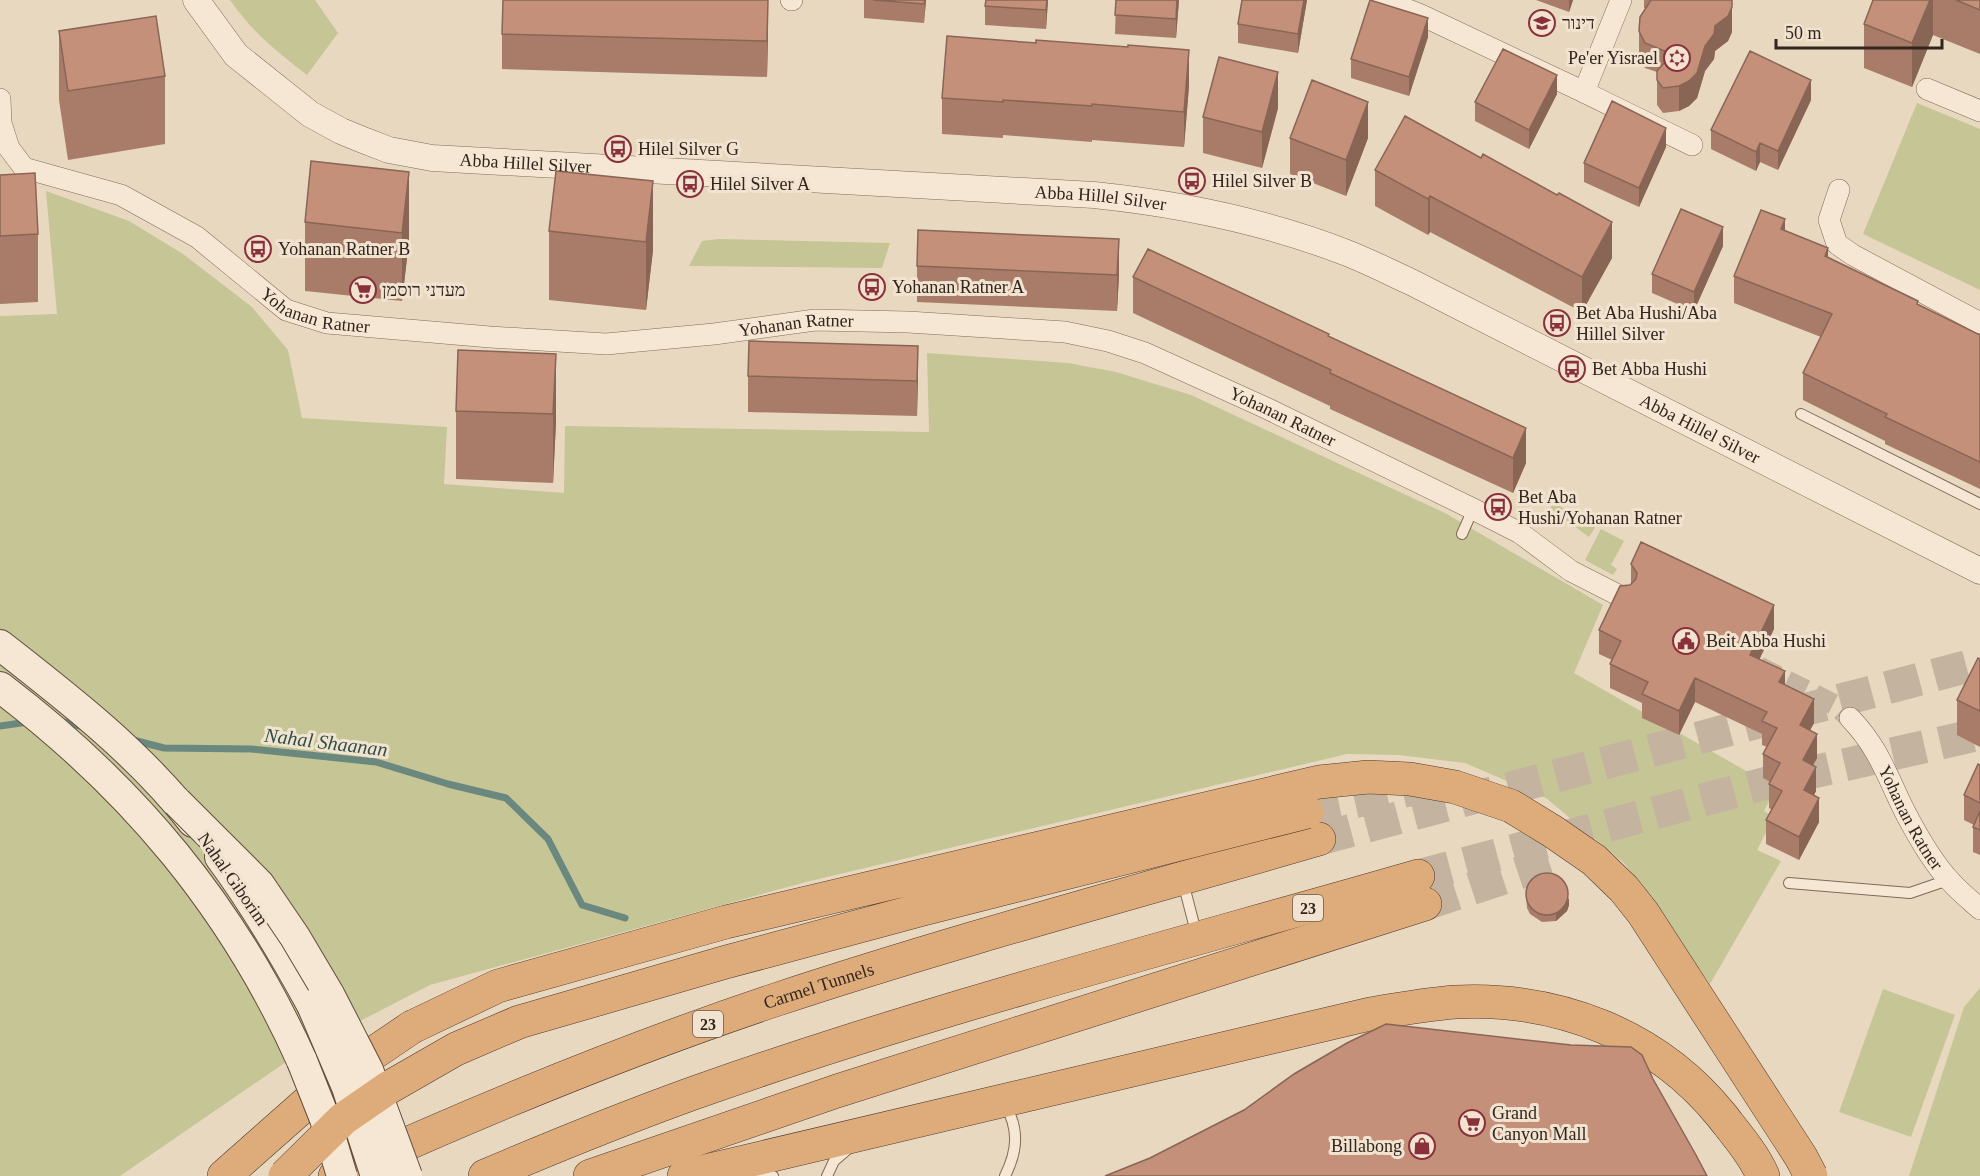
<svg xmlns="http://www.w3.org/2000/svg" width="1980" height="1176" viewBox="0 0 1980 1176" font-family="'Times New Roman','Noto Sans Hebrew',serif">
<style>
.green{fill:#c5c596}
.lines{fill:none;stroke-linecap:round;stroke-linejoin:round}
.stream{stroke:#6b887e;stroke-width:7}
.minor-tunnel{stroke:#c4b49f;stroke-width:21;stroke-dasharray:21 10;stroke-linecap:butt}
.trunk-tunnel{stroke:#c4b49f;stroke-width:33;stroke-dasharray:33 16;stroke-linecap:butt}
.service-casing{stroke:#806a5a;stroke-width:12}
.minor-casing{stroke:#806a5a;stroke-width:22}
.tertiary-casing{stroke:#806a5a;stroke-width:27}
.secondary-casing{stroke:#624c3d;stroke-width:32}
.trunk-casing{stroke:#4e392e;stroke-width:34}
.service{stroke:#f5e7d3;stroke-width:10}
.minor{stroke:#f5e7d3;stroke-width:21}
.tertiary{stroke:#f5e7d3;stroke-width:26}
.secondary{stroke:#f5e7d3;stroke-width:30}
.trunk{stroke:#deab7a;stroke-width:33}
.secondary-bridge-casing{stroke:#624c3d;stroke-width:32;stroke-linecap:butt}
.trunk-bridge-casing{stroke:#4e392e;stroke-width:34;stroke-linecap:butt}
.secondary-bridge{stroke:#f5e7d3;stroke-width:30}
.trunk-bridge{stroke:#deab7a;stroke-width:33}
.wall{fill:#a97c69}
.shaded-wall{fill:#896555}
.building{fill:#c4907a;stroke:#896555;stroke-width:1.5}
.labels{text-anchor:middle;dominant-baseline:central;stroke-width:6;stroke-linejoin:round;paint-order:stroke}
.shield{fill:#f1e3cf;stroke:#6b5e52;stroke-width:1.5}
.shield-label{font-size:16px;font-weight:bold;fill:#31251d}
.poi-label{font-size:18px;fill:#31251d;stroke:#f1e3cf;text-anchor:start}
.street-label{font-size:18px;fill:#31251d;stroke:#f1e3cf}
.water-label{font-size:20px;font-style:italic;fill:#2e504a;stroke:#f1e3cf}
</style>
<rect width="100%" height="100%" fill="#e9d8c0"/>
<path class="green" d="M230,0H315L338,33L307,75C275,50 254,34 230,0Z
M1917,103L1980,129V290L1863,234Z
M46,191L129,221L183,254L252,307L288,350L302,418L447,427L444,484L564,493L565,426L929,432L927,353L1068,363L1116,372L1191,395L1445,513L1603,605L1574,673L1776,788L1764,811L1774,817L1757,850L1781,861L1710,984L1625,864L1546,798L1465,763L1399,755L1347,754L806,882L430,985L302,1051L120,1176H0V316L57,314Z
M719,239L890,243L882,268L689,266L702,241Z
M1554,503L1596,526L1589,537L1550,508Z
M1601,529L1624,541L1611,565L1617,569L1613,575L1585,560Z
M1980,988V1176H1909L1964,1007Z
M1883,989L1955,1015L1911,1137L1839,1112Z"/>
<g class="lines">
<path class="stream" d="M60,721L84,727
M0,726L28,722
M133,740L164,748L251,749L376,762L448,784L506,798L548,839L582,905L625,918"/>
<path class="minor-tunnel" d="M1759,667L1835,705L1850,718"/>
<path class="trunk-tunnel" d="M1307,812L1433,785
M1319,839L1980,663
M1418,876L1778,780L1980,734
M1425,904L1561,859"/>
<defs>
<path id="service" d="M1801,414L1980,504
M1462,534L1473,509
M1183,882L1197,936
M1789,883L1910,893L1948,880
M754,1170L773,1176
M827,1176L834,1161L848,1149
M1005,1176C1018,1150 1019,1129 1005,1104"/>
<g id="minor">
<path d="M791,0H792"/>
<path d="M1383,0L1421,15L1584,92L1621,0"/>
<path d="M1927,89L1980,111"/>
<path d="M1584,92L1692,145"/>
<path id="s1" d="M0,99L1,123L9,148L24,168L121,195L197,237L286,310L327,323L490,337L606,344L714,334L815,320L908,322L1065,332L1108,341L1145,353L1266,408L1473,509L1520,533L1571,571L1624,598"/>
<path d="M1839,190L1829,220L1837,244L1853,255L1980,323"/>
<path id="s2" d="M1850,718C1879,748 1887,776 1905,812C1917,835 1932,862 1950,881C1959,891 1970,900 1980,909"/>
</g>
<g id="tertiary">
<path id="s3" d="M196,0L236,55L310,114L341,131L363,140L389,150L432,158L1094,195C1181,204 1265,221 1347,253C1370,262 1391,273 1413,283L1980,571"/>
</g>
<path id="secondary" d="M0,645C69,699 138,752 193,822
M0,687C133,788 233,907 302,1061
M220,857C255,904 284,954 312,1005"/>
<g id="trunk">
<path d="M224,1176L328,1084L412,1027"/>
<path id="s4" d="M335,1176C478,1111 623,1051 772,1001C953,941 1136,892 1319,839"/>
<path d="M485,1176C553,1147 622,1119 691,1094C930,1009 1175,946 1418,876"/>
<path d="M590,1176L837,1091L1425,904"/>
<path d="M684,1176C913,1121 1142,1069 1370,1014C1399,1009 1427,1004 1456,1002C1558,997 1657,1035 1722,1116C1736,1134 1754,1155 1763,1176"/>
</g>
</defs>
<use href="#service" class="service-casing"/>
<use href="#minor" class="minor-casing"/>
<use href="#tertiary" class="tertiary-casing"/>
<use href="#secondary" class="secondary-casing"/>
<use href="#trunk" class="trunk-casing"/>
<use href="#service" class="service"/>
<use href="#minor" class="minor"/>
<use href="#tertiary" class="tertiary"/>
<use href="#secondary" class="secondary"/>
<use href="#trunk" class="trunk"/>
<defs>
<path id="secondary-bridge" d="M177,802L259,884L295,937L330,996L368,1070L407,1176
M312,1005L347,1087L376,1176
M302,1061L325,1119L342,1176"/>
<path id="trunk-bridge" d="M412,1027L498,986L726,922L1319,782L1368,777L1410,779L1455,787L1511,806L1552,831L1594,860L1624,889L1643,913L1801,1157L1811,1176
M285,1176L343,1119L388,1088L456,1049L519,1022L726,962L923,909L1307,812"/>
</defs>
<use href="#secondary-bridge" class="secondary-bridge-casing"/>
<use href="#trunk-bridge" class="trunk-bridge-casing"/>
<use href="#secondary-bridge" class="secondary-bridge"/>
<use href="#trunk-bridge" class="trunk-bridge"/>
</g>
<path class="wall" d="M864,0H926L924,23L864,18Z
M1048,0L1046,29L985,25V6Z
M1116,0H1179L1176,38L1115,34Z
M1242,0H1307L1298,53L1238,43V24Z
M1536,0H1573L1569,12Z
M1644,0H1732V32L1728,41L1715,51L1714,59L1705,71L1697,98L1689,106L1679,111L1663,113L1657,105V72L1645,68L1639,56V31L1645,8H1644Z
M1873,0H1980V54L1933,35L1912,87L1864,68V24Z
M59,31L165,76V144L68,160L59,100Z
M502,34H768L767,77L502,69Z
M1428,37L1409,96L1351,78V59Z
M1189,86L1184,147L1092,140V142L1003,135V138L942,134V98Z
M1557,94L1529,149L1475,121V102Z
M1811,100L1778,170L1760,162L1756,171L1711,149V130Z
M1278,108L1262,168L1203,153V117Z
M1290,138H1368L1346,196L1290,174Z
M1666,147L1639,207L1584,182V163Z
M1375,170L1612,258L1582,312L1430,232L1428,235L1375,206Z
M409,172V241L402,301L305,291V222Z
M0,175L38,234V302L0,304Z
M653,181V250L646,310L549,300V231Z
M1785,231L1828,258L1918,305L1980,335V489L1885,444V441L1803,400V373L1821,337L1734,303V276Z
M1723,246L1694,311L1652,293V274Z
M917,266L1119,275L1117,311L917,302Z
M1133,277L1329,336L1526,463L1513,493L1330,409V406L1133,313Z
M918,346L917,416L748,412V376Z
M556,354V422L553,483L456,479V411Z
M1631,564L1774,629L1759,659L1785,684L1814,723L1810,730L1817,758L1813,765L1816,791L1814,795L1819,822L1799,860L1766,844V820L1772,810L1769,808V784L1770,782L1763,778V754L1767,747L1762,745V734L1695,702L1679,735L1642,718V703L1610,688V664L1612,660L1599,654V630L1631,585Z
M1980,659V747L1957,735V700Z
M1980,765V855L1973,852V827L1974,825L1964,820V795Z
M1526,894L1569,905L1567,911L1556,921L1542,922L1530,914L1527,908Z"/>
<path class="shaded-wall" d="M768,0V34L767,77V41Z
M925,0H926L924,23Z
M1047,0H1048L1046,29V10Z
M1177,0H1179L1176,38V19Z
M1304,0H1307L1298,53V34Z
M1569,0H1573L1569,12Z
M1930,0H1933V35L1912,87V43Z
M1732,7V32L1728,41L1715,51L1714,59L1705,71L1697,98L1689,106L1679,111V86L1705,46L1715,26Z
M1428,18V37L1409,96V77Z
M1189,50V86L1184,147V112Z
M1278,72V108L1262,168V132Z
M1557,75V94L1529,149V130Z
M1811,80V100L1778,170V151Z
M1368,102V138L1346,196V160Z
M1666,128V147L1639,207V188Z
M1760,143V162L1756,171V152Z
M409,172V241L402,301V233Z
M653,181V250L646,310V242Z
M1430,196V232L1428,235V199Z
M1785,219V246L1781,229Z
M1612,222V258L1582,312V277Z
M1723,227V246L1694,311V292Z
M1119,239V275L1117,311V275Z
M1828,248V275L1825,256Z
M918,346V382L917,416V381Z
M556,354V422L553,483V414Z
M1526,428V463L1513,493V458Z
M1774,605V629L1750,679V655Z
M1785,671V695L1779,682Z
M1695,678V702L1679,735V711Z
M1814,699V723L1800,749V725Z
M1817,734V758L1803,784V760Z
M1816,767V791L1804,814V790Z
M1819,798V822L1799,860V837Z
M1569,898V905L1567,911L1556,921V914Z"/>
<path class="building" d="M503,0H768L767,41L502,34Z
M873,0H925L924,4Z
M986,0H1047L1046,10L985,6Z
M1116,0H1177L1176,19L1115,15Z
M1242,0H1304L1298,34L1238,24Z
M1370,0L1428,18L1409,77L1351,59Z
M1651,0H1732V7L1728,16L1715,26L1714,34L1705,46L1697,73L1689,81L1679,86L1663,88L1657,80V71L1672,54L1645,43L1639,31L1640,17Z
M1873,0H1930L1912,43L1864,24Z
M1956,0H1980V10Z
M156,16L165,76L68,91L59,31Z
M947,36L1036,43V40L1128,47V45L1189,50L1184,112L1092,104V106L1003,100V102L942,98Z
M1503,49L1557,75L1529,130L1475,102Z
M1750,51L1811,80L1778,151L1760,143L1756,152L1711,130Z
M1219,57L1278,72L1262,132L1203,117Z
M1312,80L1368,102L1346,160L1290,138Z
M1612,101L1666,128L1639,188L1584,163Z
M1405,116L1481,158L1483,154L1557,195L1559,193L1612,222L1582,277L1430,196L1428,199L1375,170Z
M311,161L409,172L402,233L305,222Z
M556,171L653,181L646,242L549,231Z
M35,173L38,234L0,236V175Z
M1681,209L1723,227L1694,292L1652,274Z
M1761,210L1785,219L1781,229L1828,248L1825,256L1918,301L1917,304L1980,335V462L1885,417L1887,414L1803,373L1832,314L1734,276Z
M918,230L1119,239L1117,275L917,266Z
M1148,249L1329,334L1328,336L1526,428L1513,458L1330,373L1331,370L1133,277Z
M749,341L918,346L917,381L748,376Z
M458,350L556,354L553,414L456,411Z
M1641,542L1774,605L1750,655L1785,671L1779,682L1814,699L1800,725L1817,734L1803,760L1816,767L1804,790L1819,798L1799,837L1766,820L1782,791L1769,784L1780,763L1763,754L1777,728L1762,721L1767,712L1695,678L1679,711L1642,694L1648,682L1610,664L1621,641L1599,630L1620,586L1630,585L1636,579L1637,573L1631,564Z
M1978,658L1980,659V711L1957,700Z
M1978,764L1980,765V803L1964,795Z
M1980,811V830L1973,827Z
M1526 894a21 21 0 1 1 42 0a21 21 0 1 1-42 0Z
M1386,1024L1571,1045L1631,1047L1642,1055L1653,1079L1696,1155L1707,1176H1105L1150,1158L1244,1110L1294,1074L1347,1043Z"/>
<defs>
<symbol id="school-ring" viewBox="-11 -11 22 22"><circle r="9.5" fill="#f1e3cf" stroke="#89303b" stroke-width="1.5"/><path d="M0-5L7-2L0 1L-7-2ZM-4 1L0 2.5L4 1V4Q0 6-4 4Z" fill="#89303b"/></symbol>
<symbol id="synagogue-ring" viewBox="-11 -11 22 22"><circle r="9.5" fill="#f1e3cf" stroke="#89303b" stroke-width="1.5"/><path d="M0-6.5L5.6 3.2H-5.6ZM0 6.5L5.6-3.2H-5.6Z" fill="#89303b"/></symbol>
<symbol id="bus-ring" viewBox="-11 -11 22 22"><circle r="9.5" fill="#f1e3cf" stroke="#89303b" stroke-width="1.5"/><path d="M-5-6H5V4H4V6H2V4H-2V6H-4V4H-5ZM-3.5-4V0h7V-4ZM-3.5 1.2v1.5H-2V1.2ZM2 1.2v1.5H3.5V1.2Z" fill="#89303b"/></symbol>
<symbol id="supermarket-ring" viewBox="-11 -11 22 22"><circle r="9.5" fill="#f1e3cf" stroke="#89303b" stroke-width="1.5"/><path d="M-6-5.5h2.5l.6 2H6L4.5 2H-2.5L-4.4-4H-6ZM-1.5 3.2a1.3 1.3 0 1 0 .1 0ZM3 3.2a1.3 1.3 0 1 0 .1 0Z" fill="#89303b"/></symbol>
<symbol id="civic-ring" viewBox="-11 -11 22 22"><circle r="9.5" fill="#f1e3cf" stroke="#89303b" stroke-width="1.5"/><path d="M-.6-6.5H3V-4.5H.6V-3L4-1V1h2V6H-6V1h2V-1L-.6-3ZM-1.2 2.5V6h2.4V2.5Z" fill="#89303b"/></symbol>
<symbol id="shop-ring" viewBox="-11 -11 22 22"><circle r="9.5" fill="#f1e3cf" stroke="#89303b" stroke-width="1.5"/><path d="M-5-2.5h2.3a2.7 3.5 0 0 1 5.4 0H5L5.5 6h-11ZM-1.5-2.5h3a1.5 2.3 0 0 0-3 0Z" fill="#89303b"/></symbol>
</defs>
<g fill-rule="evenodd">
<use href="#school-ring" x="1527" y="8" width="30" height="30"/>
<use href="#synagogue-ring" x="1662" y="43" width="30" height="30"/>
<use href="#bus-ring" x="603" y="134" width="30" height="30"/>
<use href="#bus-ring" x="1177" y="166" width="30" height="30"/>
<use href="#bus-ring" x="675" y="169" width="30" height="30"/>
<use href="#bus-ring" x="243" y="234" width="30" height="30"/>
<use href="#bus-ring" x="857" y="272" width="30" height="30"/>
<use href="#supermarket-ring" x="348" y="275" width="30" height="30"/>
<use href="#bus-ring" x="1542" y="308" width="30" height="30"/>
<use href="#bus-ring" x="1557" y="354" width="30" height="30"/>
<use href="#bus-ring" x="1483" y="492" width="30" height="30"/>
<use href="#civic-ring" x="1671" y="626" width="30" height="30"/>
<use href="#supermarket-ring" x="1457" y="1108" width="30" height="30"/>
<use href="#shop-ring" x="1407" y="1131" width="30" height="30"/>
</g>
<g class="labels">
<g class="shield">
<rect x="1293" y="895" width="30" height="26" rx="4.5"/>
<rect x="693" y="1011" width="30" height="26" rx="4.5"/>
</g>
<g class="shield-label">
<text x="1308" y="908">23</text>
<text x="708" y="1024">23</text>
</g>
<g class="poi-label">
<text x="1562" y="23">דינור</text>
<text x="1658" y="58" text-anchor="end">Pe'er Yisrael</text>
<text x="638" y="149">Hilel Silver G</text>
<text x="1212" y="181">Hilel Silver B</text>
<text x="710" y="184">Hilel Silver A</text>
<text x="278" y="249">Yohanan Ratner B</text>
<text x="892" y="287">Yohanan Ratner A</text>
<text x="382" y="290">מעדני רוסמן</text>
<text x="1576" y="313">Bet Aba Hushi/Aba<tspan x="1576" dy="21">Hillel Silver</tspan></text>
<text x="1592" y="369">Bet Abba Hushi</text>
<text x="1518" y="497">Bet Aba<tspan x="1518" dy="21">Hushi/Yohanan Ratner</tspan></text>
<text x="1706" y="641">Beit Abba Hushi</text>
<text x="1492" y="1113">Grand<tspan x="1492" dy="21">Canyon Mall</tspan></text>
<text x="1402" y="1146" text-anchor="end">Billabong</text>
</g>
<g class="street-label">
<text stroke="none"><textPath href="#s3" startOffset="387">Abba Hillel Silver</textPath></text>
<text stroke="none"><textPath href="#s3" startOffset="963">Abba Hillel Silver</textPath></text>
<text stroke="none"><textPath href="#s1" startOffset="406">Yohanan Ratner</textPath></text>
<text stroke="none"><textPath href="#s1" startOffset="892">Yohanan Ratner</textPath></text>
<text stroke="none"><textPath href="#s1" startOffset="1396">Yohanan Ratner</textPath></text>
<text stroke="none"><textPath href="#s3" startOffset="1611">Abba Hillel Silver</textPath></text>
<text stroke="none"><textPath href="#s2" startOffset="117">Yohanan Ratner</textPath></text>
<text transform="translate(233 879) rotate(55)">Nahal Giborim</text>
<text stroke="none"><textPath href="#s4" startOffset="520">Carmel Tunnels</textPath></text>
</g>
<g class="water-label">
<text transform="translate(326 742) rotate(7)">Nahal Shaanan</text>
</g>
</g>
<path d="M1776 39v9h166v-9" fill="none" stroke="#31251d" stroke-width="3"/>
<text x="1785" y="39" font-size="18" fill="#31251d" stroke="#f1e3cf" stroke-width="4.5" paint-order="stroke">50 m</text>
</svg>
